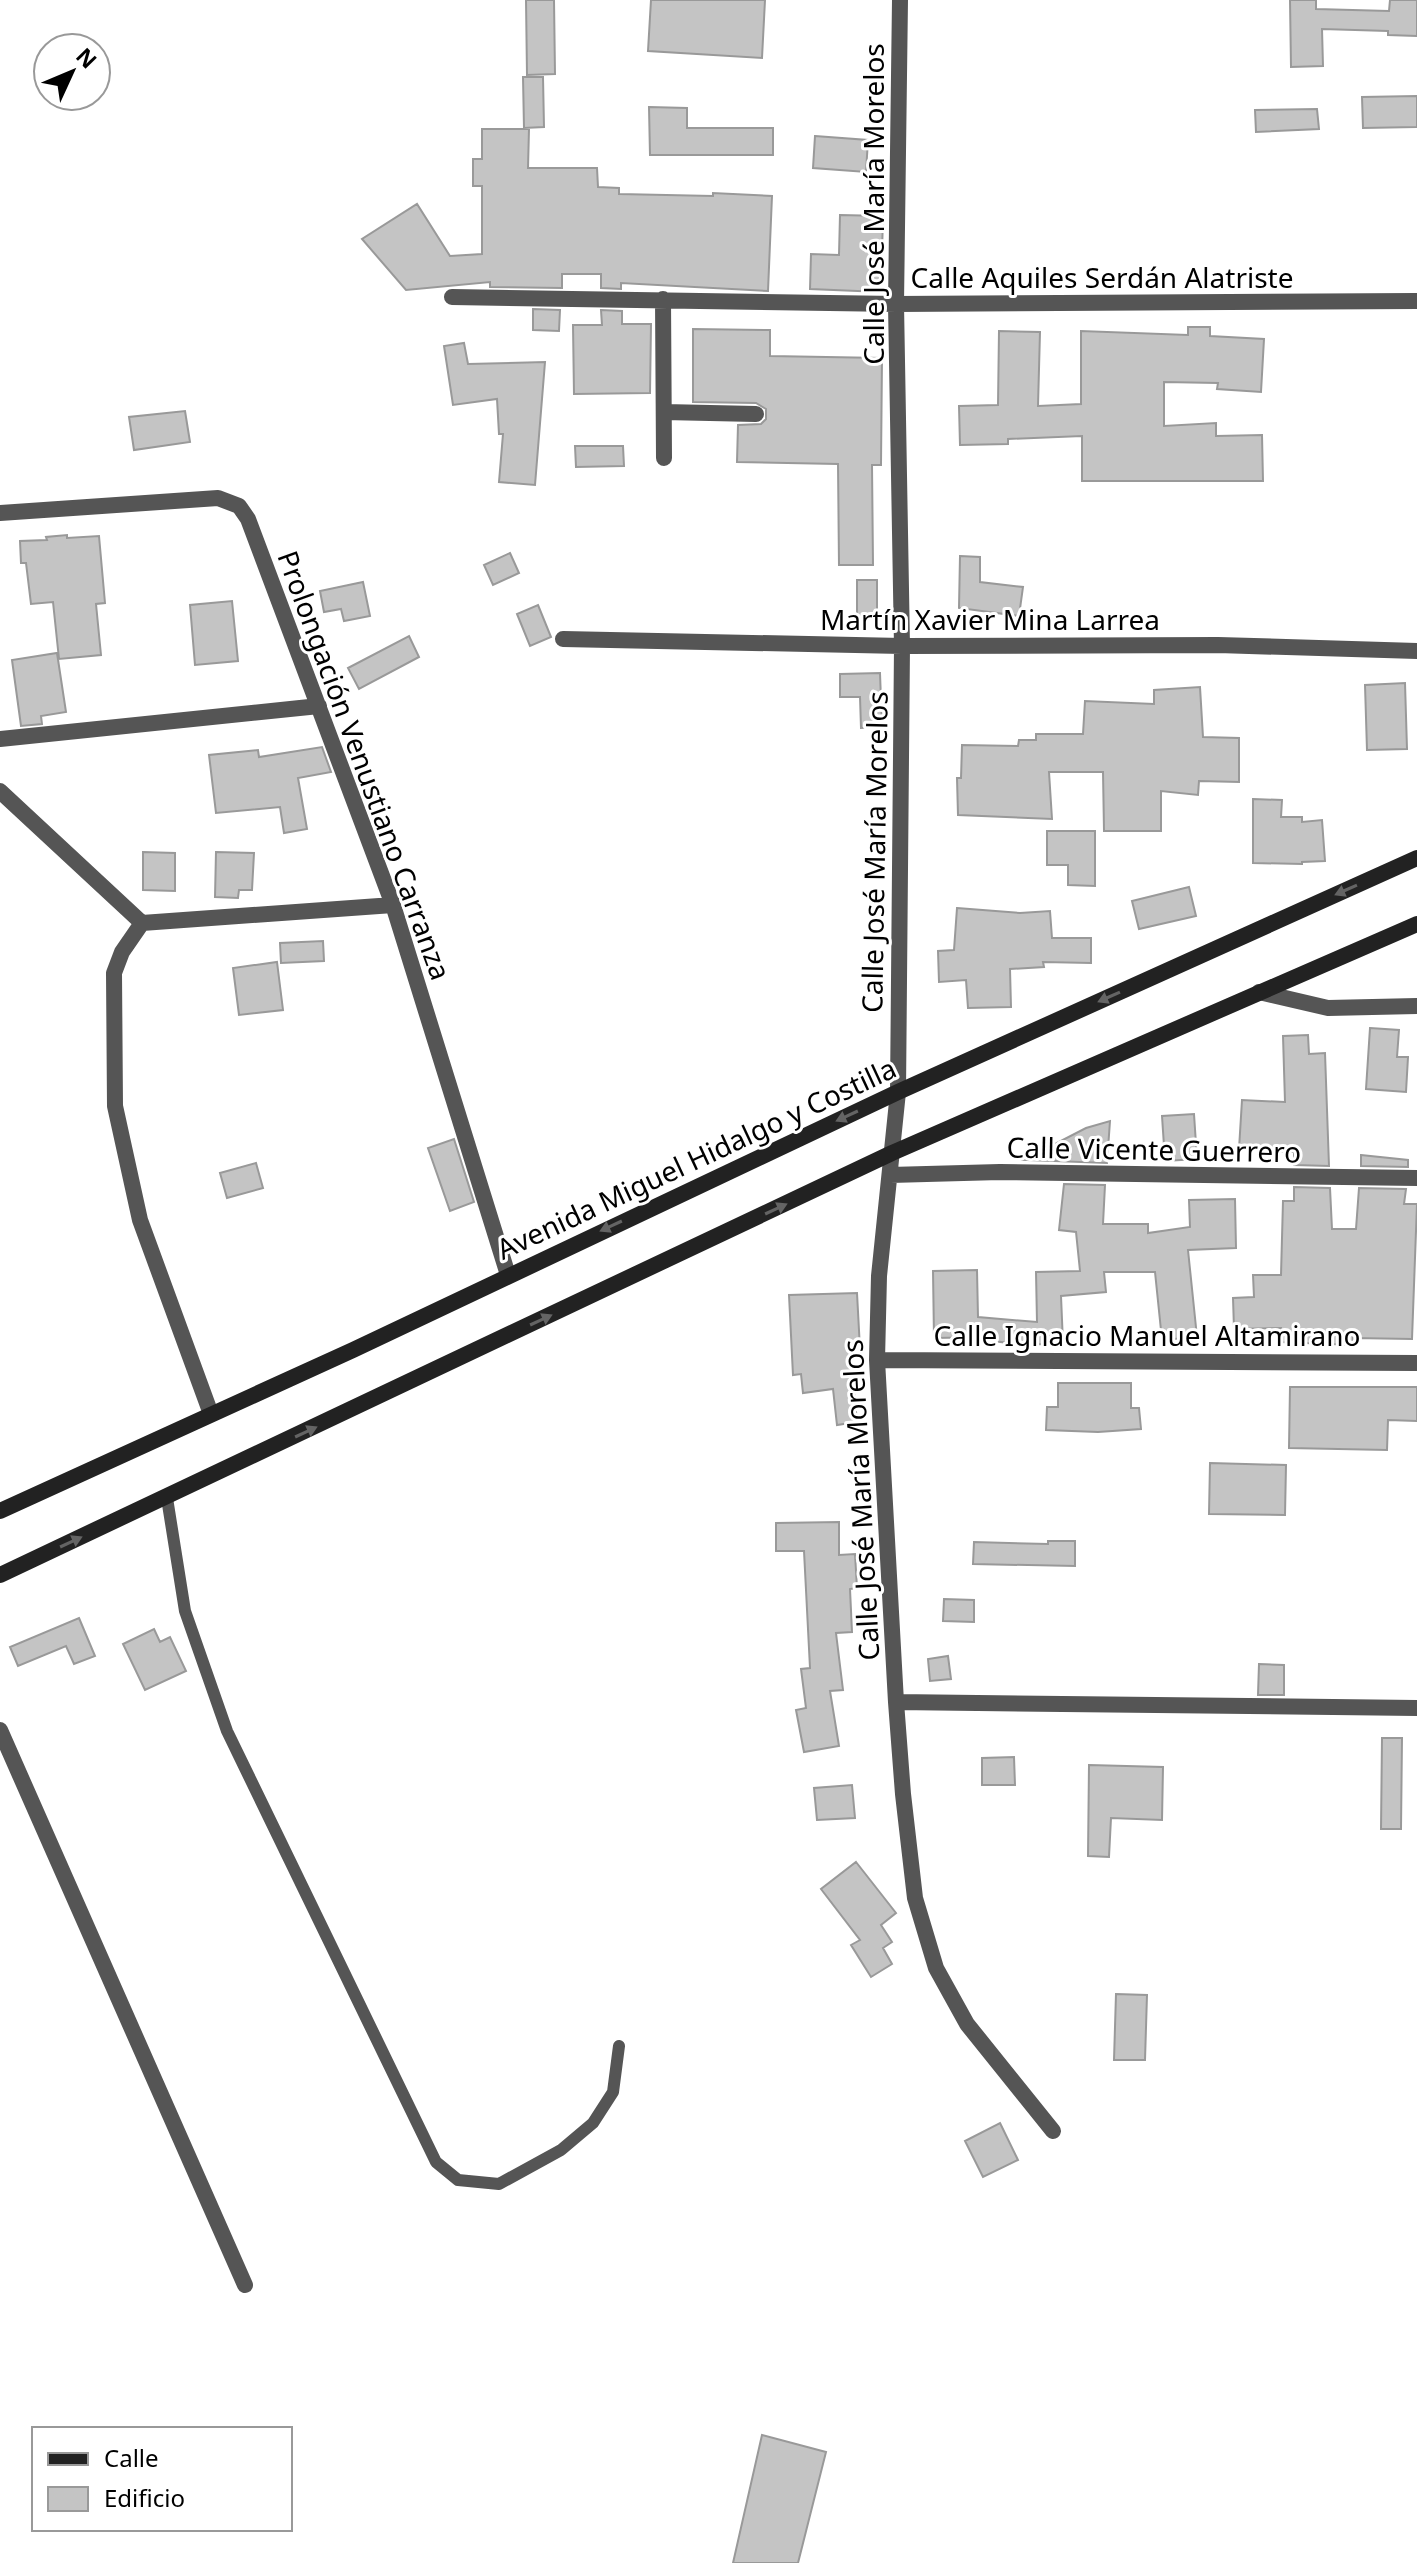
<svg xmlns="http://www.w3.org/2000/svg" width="1417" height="2563" viewBox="0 0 1417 2563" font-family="'Noto Sans',sans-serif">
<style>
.building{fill:#c4c4c4;stroke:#999;stroke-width:2}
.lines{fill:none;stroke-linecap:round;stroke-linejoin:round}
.lane{stroke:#555;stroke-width:12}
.street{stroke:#555;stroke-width:16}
.secondary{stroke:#222;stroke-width:16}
.oneway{fill:#646464}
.labels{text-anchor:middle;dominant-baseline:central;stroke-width:6;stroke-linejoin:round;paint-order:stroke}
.street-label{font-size:28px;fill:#000;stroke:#fff}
</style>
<rect width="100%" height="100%" fill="#fff"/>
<path class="building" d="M526,0H554L555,74L527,75Z
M651,0H765L762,58L648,51Z
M1290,0H1316V9L1389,11L1390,0H1417V36L1388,35V31L1322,29L1323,66L1291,67Z
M523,77H543L544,127L524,128Z
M1417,96V127L1363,128L1362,97Z
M649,107L687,108V128H773V155H650Z
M1317,109L1319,129L1256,132L1255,110Z
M482,129H529L528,168H597L598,187L619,188V194L713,196V193L772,196L768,291L621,283V289L601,288V274H562V288L490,287V282L406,290L362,239L417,204L450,256L482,254V186H473V159H482Z
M815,136L868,140L866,172L813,168Z
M840,215L883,216L881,292L810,289L811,254L839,255Z
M533,309L560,310L559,331L533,330Z
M601,310L622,311V324H651L650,393L574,394L573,325H602Z
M1188,327H1210V336L1264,339L1261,392L1217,389L1218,383L1164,382V426L1216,423V436L1262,435L1263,481H1082V436L1008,439V444L960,445L959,406L998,405L999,331L1040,332L1038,406L1081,404V331L1188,335Z
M693,329L770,330V356L882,358L881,465H872L873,565H839L838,464L737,462L738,425L761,424L766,419V409L756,403L693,402Z
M464,343L468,364L545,362L535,485L499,482L503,434H499L497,399L453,405L444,346Z
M185,411L190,442L134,450L129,417Z
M575,446H623L624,466L576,467Z
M67,535V538L99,536L105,603L96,604L101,655L59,659L53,602L31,604L26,563H21L20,541L47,540L46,537Z
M510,553L519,573L493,585L484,565Z
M960,556L980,557V582L1023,587L1019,616L959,608Z
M857,580H877V618H857Z
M363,582L370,616L344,621L341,609L324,612L320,591Z
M232,601L238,661L195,665L190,605Z
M538,605L551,637L530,646L517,614Z
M409,636L419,657L359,689L348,668Z
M57,653L66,712L41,716L42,724L21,726L12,660Z
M880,673L882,727L861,728L860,697H840V674Z
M1405,683L1407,749L1367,750L1365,685Z
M1200,687L1203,737L1239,738V782L1199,781L1198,795L1161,791V831H1104L1103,772H1049L1052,819L958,815L957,778H961L962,745L1018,746L1019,740H1036V734H1083L1085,701L1154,704V690Z
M322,747L331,772L298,778L307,829L284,833L280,807L216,813L209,755L258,750L259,757Z
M1253,799L1282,800L1281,817H1302V822L1322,820L1325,861L1302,862V864L1253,863Z
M1047,831H1095V886L1068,885V865H1047Z
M143,852L175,853V891L143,890Z
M216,852L254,853L252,890H239L238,898L215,897Z
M1189,887L1196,916L1139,929L1132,901Z
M957,908L1020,913L1050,911L1052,938H1091V963L1043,962L1044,967L1010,969L1011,1007L968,1008L966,980L939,982L938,951L954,950Z
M323,941L324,961L281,963L280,943Z
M277,962L283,1010L239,1015L233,968Z
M1370,1028L1399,1030L1397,1057H1408L1406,1092L1366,1089Z
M1308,1035L1309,1054L1325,1053L1329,1166L1294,1165V1152L1239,1149L1242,1100L1285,1102L1283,1036Z
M1194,1114L1197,1159L1165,1161L1162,1116Z
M1110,1121L1107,1163L1024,1160L1086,1128Z
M454,1139L474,1202L450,1211L428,1148Z
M1361,1155L1408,1160V1167L1361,1166Z
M256,1163L263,1188L227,1198L220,1173Z
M1064,1184L1105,1185L1103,1224H1148V1233L1190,1227L1189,1200L1235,1199L1236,1248L1188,1250L1197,1337L1162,1340L1155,1272H1104L1106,1292L1061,1296L1063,1343L1025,1345L993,1341V1337L934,1338L933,1271L977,1270L978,1317L1037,1322L1036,1272L1080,1271L1076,1232L1059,1230Z
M1294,1187L1330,1188L1332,1229H1356L1359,1188L1406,1189L1404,1204H1417L1412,1339L1353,1338V1345L1280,1342L1281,1328L1234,1329L1233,1298L1254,1297L1253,1275H1281L1283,1201H1294Z
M857,1293L860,1349H850L857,1422L837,1425L833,1389L803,1393L801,1374L793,1375L789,1295Z
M1058,1383H1131V1408H1139L1141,1429L1098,1432L1046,1430L1047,1407H1058Z
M1290,1387H1417V1421L1388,1420L1387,1450L1289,1448Z
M1210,1463L1286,1465L1285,1515L1209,1514Z
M839,1522V1555L855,1554L857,1588L850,1589L852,1632L836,1633L843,1690L830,1691L839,1746L804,1752L796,1710L806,1708L801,1669L810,1668L804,1551H776V1523Z
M1048,1541H1075V1566L973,1564L974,1542L1048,1544Z
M944,1599L974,1600V1622L943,1621Z
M79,1618L95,1656L74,1664L66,1646L18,1666L10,1647Z
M154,1629L160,1642L170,1637L186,1671L145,1690L123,1644Z
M948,1656L951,1679L930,1681L928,1659Z
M1259,1664L1284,1665V1695H1258Z
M1382,1738H1402L1401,1829H1381Z
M1014,1757L1015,1785H982V1758Z
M1089,1765L1163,1767L1162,1820L1111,1818L1109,1857L1088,1856Z
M852,1785L855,1818L817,1820L814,1788Z
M856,1862L896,1913L881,1925L892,1942L883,1948L892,1964L871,1977L851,1945L860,1940L821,1889Z
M1116,1994L1147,1995L1145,2060H1114Z
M1000,2123L1018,2160L983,2177L965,2141Z
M762,2435L826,2452L798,2563H733Z"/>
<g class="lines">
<path class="lane" d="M167,1498L185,1611L227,1731L436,2162L458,2180L499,2184L561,2150L593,2123L613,2092L619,2046"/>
<path class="street" d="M900,0L896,304L902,646L898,1092L879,1276L877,1360L896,1702L903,1794L915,1898L936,1968L967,2024L1053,2131
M452,297L896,304L1417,301
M663,299L664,458
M664,412L756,414
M0,513L218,498L239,506L248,519L393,905L508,1275
M563,639L902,646L1218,645L1417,651
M0,739L319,706
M0,791L142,923L393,905
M142,923L122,952L114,973L115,1106L140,1220L211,1414
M1259,992L1328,1008L1417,1006
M890,1175L1000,1172L1417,1178
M877,1360L1417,1363
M896,1702L1417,1708
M0,1730L245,2285"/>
<path class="secondary" d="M0,1511L353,1350L898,1092L1417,858
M0,1575L892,1153L1417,924"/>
</g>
<defs><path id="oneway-solid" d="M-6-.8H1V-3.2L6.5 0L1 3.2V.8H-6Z" transform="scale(2)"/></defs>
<g class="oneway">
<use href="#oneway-solid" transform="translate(1346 890) rotate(156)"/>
<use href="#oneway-solid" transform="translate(1109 997) rotate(156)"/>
<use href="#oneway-solid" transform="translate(847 1116) rotate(155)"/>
<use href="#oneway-solid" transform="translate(776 1209) rotate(-25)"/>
<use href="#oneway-solid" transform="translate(611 1226) rotate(155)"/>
<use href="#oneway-solid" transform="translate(541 1320) rotate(-25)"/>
<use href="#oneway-solid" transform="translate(306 1432) rotate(-25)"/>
<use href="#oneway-solid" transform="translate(71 1542) rotate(-25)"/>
</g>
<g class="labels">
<g class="street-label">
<text transform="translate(873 204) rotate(-90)">Calle José María Morelos</text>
<text x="1102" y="277">Calle Aquiles Serdán Alatriste</text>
<text x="990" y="619">Martín Xavier Mina Larrea</text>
<text transform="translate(365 765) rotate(70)">Prolongación Venustiano Carranza</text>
<text transform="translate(874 852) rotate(-89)">Calle José María Morelos</text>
<text transform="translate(1154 1149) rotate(1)">Calle Vicente Guerrero</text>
<text transform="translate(696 1158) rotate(-25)">Avenida Miguel Hidalgo y Costilla</text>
<text x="1147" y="1335">Calle Ignacio Manuel Altamirano</text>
<text transform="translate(860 1500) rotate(-93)">Calle José María Morelos</text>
</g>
</g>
<rect x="32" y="2427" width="260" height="104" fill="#ffffff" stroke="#999999" stroke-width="2"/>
<rect x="48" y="2453" width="40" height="12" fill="#222222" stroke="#999999" stroke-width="2"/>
<text x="104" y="2467" font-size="24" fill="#000000">Calle</text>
<rect x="48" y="2487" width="40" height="24" fill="#c4c4c4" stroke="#999999" stroke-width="2"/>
<text x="104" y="2507" font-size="24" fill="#000000">Edificio</text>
<g transform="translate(72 72) rotate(46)"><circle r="38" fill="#ffffff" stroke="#999999" stroke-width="2"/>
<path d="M0-6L14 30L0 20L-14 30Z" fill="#000000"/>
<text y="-12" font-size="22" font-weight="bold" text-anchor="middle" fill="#000000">N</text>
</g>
</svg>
